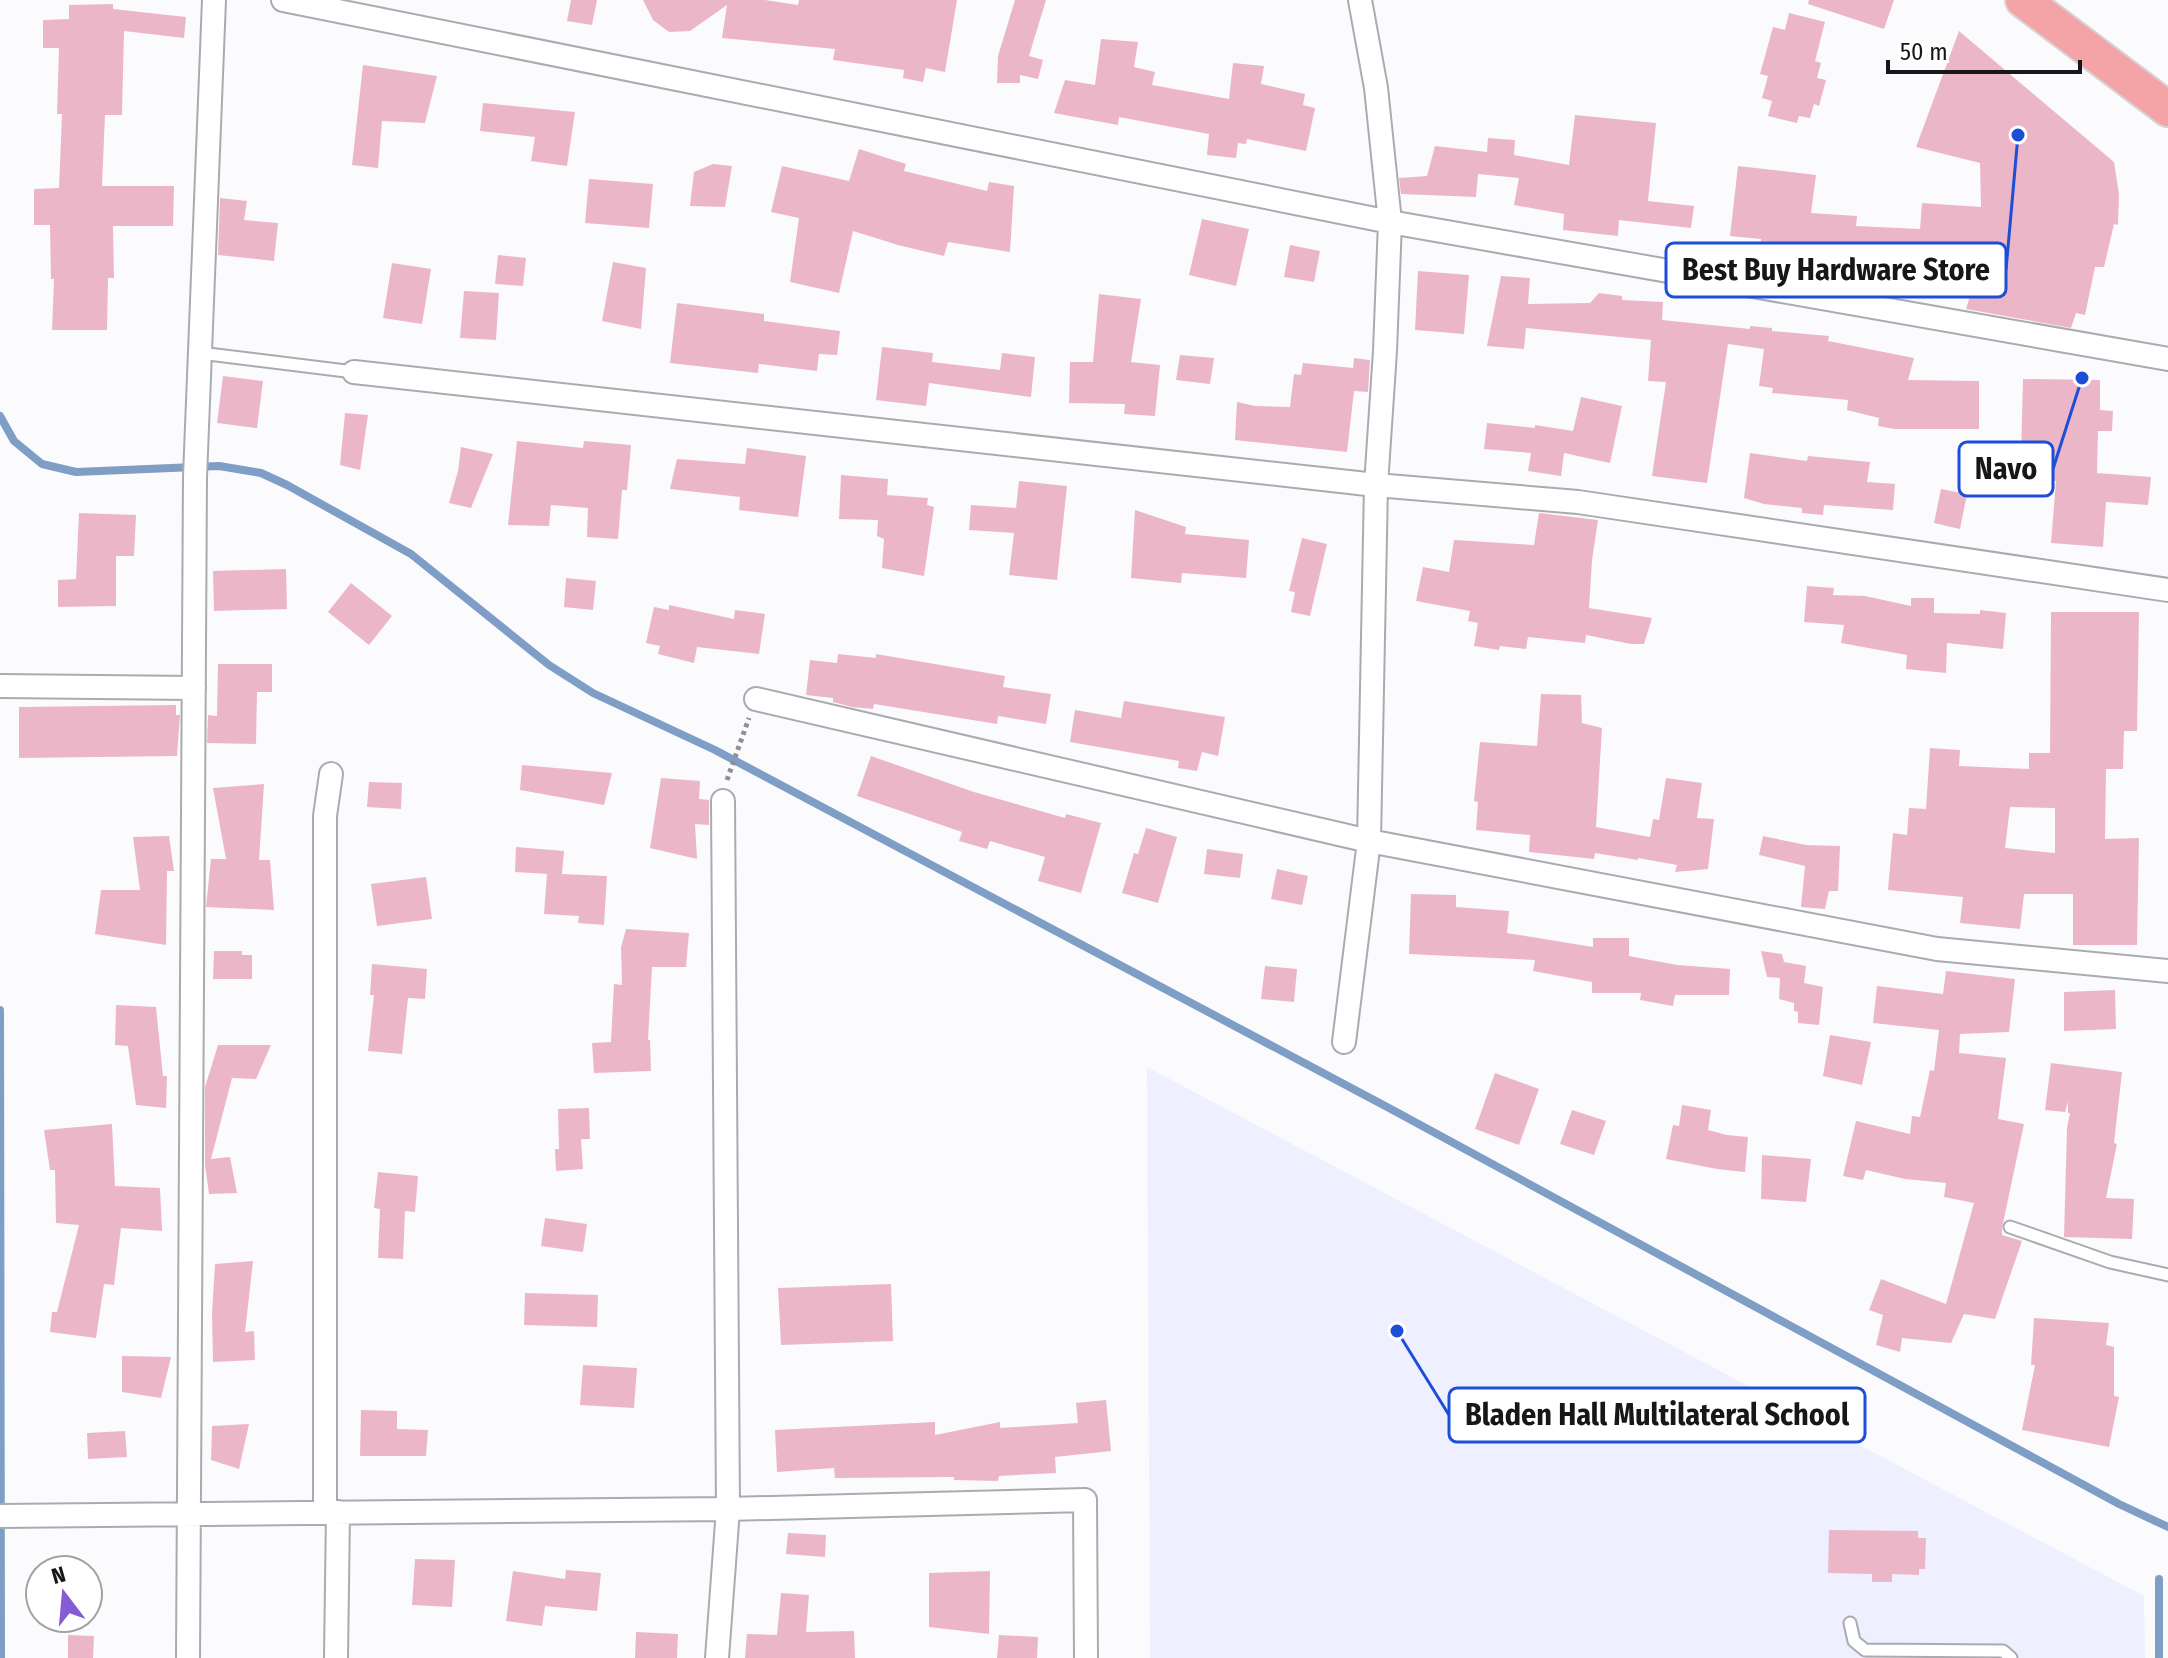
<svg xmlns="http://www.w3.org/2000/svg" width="2168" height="1658" viewBox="0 0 2168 1658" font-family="'Fira Sans Condensed',sans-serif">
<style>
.built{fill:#eff0ff}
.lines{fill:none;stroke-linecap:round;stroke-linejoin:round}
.stream{stroke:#7e9ec5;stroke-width:8}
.building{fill:#ecb6c9;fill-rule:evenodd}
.lane-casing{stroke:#aaaab2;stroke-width:15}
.street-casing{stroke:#aaaab2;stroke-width:26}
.primary-casing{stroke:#d5d5d6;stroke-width:38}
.path{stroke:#909093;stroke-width:5;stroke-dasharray:4 4;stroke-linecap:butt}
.lane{stroke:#fff;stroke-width:11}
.street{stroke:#fff;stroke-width:22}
.primary{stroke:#f4a4a7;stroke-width:34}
.leader{fill:none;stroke:#1d4ed8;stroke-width:3}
.callout-dot{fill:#1d4ed8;stroke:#fff;stroke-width:3}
.callout{fill:#fff;stroke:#1d4ed8;stroke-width:3}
.callout-label{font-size:30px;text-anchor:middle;font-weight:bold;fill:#17171a}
</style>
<rect width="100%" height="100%" fill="#fbfbfe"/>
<path class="built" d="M1147,1067L2144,1596L2145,1658H1150Z"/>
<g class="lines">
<path class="stream" d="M0,416L14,441L42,464L76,472L219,466L261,473L287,485L411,554L549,665L593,693L715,750L1389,1108L2119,1504L2168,1527
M0,1010L1,1658
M2159,1579V1658"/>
</g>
<path class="building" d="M571,0H597L592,25L567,21Z
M643,0H765L798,5L799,0H957L945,72L926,68L923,82L903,78L904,70L833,60L835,49L722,38L727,5L690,31L669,32L653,20Z
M1015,0H1046L1029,56L1043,60L1038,79L1020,75V83H997L998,56Z
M1809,0H1894L1884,29L1808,4Z
M113,4V9L186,17L184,38L124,31L122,115H105L102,186H174L173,226H113L114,278H108L107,330H52L54,279H51L50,225H34V189L59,188L62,114H57L59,48H43V20L69,19V5Z
M1789,13L1825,22L1815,61L1821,63L1817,78L1826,80L1819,106L1814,104L1810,118L1799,116L1797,123L1768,116L1772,101L1762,98L1768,76L1760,74L1773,27L1785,30Z
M1959,31L2114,162L2119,194L2118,225L2114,224L2104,267H2095L2085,315L2076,313L2071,328L1966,309L1973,286L1916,282L1917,272L1812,268V256L1760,250L1761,239L1730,236L1738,166L1816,175L1811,213L1857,216L1856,226L1920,229L1922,203L1981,207L1980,163L1916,147Z
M1101,39L1138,42L1134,67L1155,72L1152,85L1229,99L1233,63L1264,66L1261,84L1305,94L1303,105L1315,108L1306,151L1247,139L1246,144L1238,143L1236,158L1207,155L1209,134L1119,117L1118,125L1054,113L1065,80L1095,85Z
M363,65L437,76L425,123L382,121L378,168L352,165Z
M483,103L575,112L567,166L531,161L535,137L480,131Z
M1575,115L1656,123L1648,201L1694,206L1691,228L1619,220L1618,236L1563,230L1564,214L1514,205L1519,178L1478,174L1476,197L1401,194L1399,178L1427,176L1435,146L1487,152L1488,138L1515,140L1514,155L1569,165Z
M859,149L906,164L904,171L987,191L989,182L1014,186L1010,252L948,242L944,256L898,245L853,231L839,293L790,282L799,218L771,212L782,166L849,181Z
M713,164L732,166L725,207L690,206L694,172Z
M589,179L653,184L649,228L585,223Z
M220,198L247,201L244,220L278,223L274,261L218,255Z
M1202,219L1249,229L1236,286L1189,275Z
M1290,245L1320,251L1314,282L1284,277Z
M498,255L526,258L523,286L495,284Z
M613,262L646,268L641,329L602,321Z
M392,263L431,269L422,324L383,318Z
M1418,271L1469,275L1464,334L1415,330Z
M1501,276L1530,278L1528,304L1590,303L1599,293L1622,296V300L1663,302L1662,320L1750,329V326L1772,328V331L1829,336L1828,341L1914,358L1908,380L1979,381V429H1894L1878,426L1879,418L1847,410L1848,400L1772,393L1773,388L1759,386L1764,349L1728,344L1707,483L1652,476L1666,382L1648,381L1651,340L1526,328L1524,349L1487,346Z
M464,291L499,293L496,340L460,338Z
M1099,294L1141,299L1131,362L1160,365L1155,416L1124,414L1125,404L1069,403L1070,362H1093Z
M677,303L764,314V321L840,331L837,355L819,354L817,371L759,364L758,373L670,363Z
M882,347L933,353L932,362L1000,370L1002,353L1035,357L1031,397L929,383L926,406L876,400Z
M1180,355L1214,358L1210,384L1176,380Z
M1354,358L1370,360L1368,392L1354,391L1347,452L1235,440L1237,402L1255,406L1290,407L1294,374L1301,375L1303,363L1353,368Z
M223,376L263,381L257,428L217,423Z
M2023,379L2100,380V410L2113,411L2112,431H2098L2097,473L2151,477L2148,505L2106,502L2103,547L2051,543L2056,481L2037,480L2039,458H2021Z
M1581,397L1622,406L1610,463L1564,453L1561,476L1528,471L1531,453L1484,449L1487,423L1535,428V425L1573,431Z
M345,413L368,415L360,470L340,465Z
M517,441L583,448L584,441L631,445L627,490H622L618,539L587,537L588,508L551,505L549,526L508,525Z
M461,447L493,454L471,508L449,503L458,471Z
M747,448L806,456L798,517L739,510L740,497L670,489L677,459L745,464Z
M1750,453L1807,461L1808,456L1870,462L1867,482L1895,484L1893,510L1824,505L1823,515L1802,513V508L1764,504L1744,498Z
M841,475L888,479L887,495L928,498L927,505L934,507L924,576L882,568L884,539L877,536L878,520L839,519Z
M1019,481L1067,486L1057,580L1009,575L1014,533L969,530L971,505L1016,508Z
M1941,489L1967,494L1960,529L1934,523Z
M1135,510L1186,527L1185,534L1249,540L1246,578L1182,573L1181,583L1131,578Z
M79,513L136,515L134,556H116V606L58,607V580L76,579Z
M1539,513L1598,520L1592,560L1589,608L1652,618L1644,644H1631L1586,635L1585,643L1528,637L1526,649L1500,646L1499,650L1474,646L1478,623L1468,621L1470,611L1416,601L1423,567L1449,572L1454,540L1534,545Z
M1302,538L1327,544L1310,616L1291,612L1295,592L1289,591Z
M286,569L287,609L214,611L213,571Z
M566,578L596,581L593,610L564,607Z
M351,583L392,616L369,645L328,612Z
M1807,586L1834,588L1833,595L1865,596L1911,606V598H1934V613L1980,614V610L2006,613L2003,649L1947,643L1946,673L1906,669L1907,655L1841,643L1844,625L1804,622Z
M669,605L734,619L735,610L765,614L759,654L697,647L694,663L658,654L660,646L646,643L654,607L669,610Z
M2051,612H2139L2137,731H2124L2123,769H2106L2105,839L2139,838L2137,945H2073V894H2024L2020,929L1960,923L1963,897L1888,890L1893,833L1907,835L1909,808L1926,809L1930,748L1960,750L1959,766L2029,769V753H2050ZM2010,807L2055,808V853L2005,848Z
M838,654L876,658V654L1005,676L1003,687L1051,694L1046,724L998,716L997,724L874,704L873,709L852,707L833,702V698L806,695L810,660L837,663Z
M218,664H272V692H257L256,744L207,743L208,715L217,716Z
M1541,694L1581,695L1582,723L1602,728L1596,827L1650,837L1653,819L1659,820L1666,778L1702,783L1697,818L1714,819L1708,869L1675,872L1677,865L1638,858V860L1595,853L1594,859L1529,852L1530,835L1476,830L1478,802L1474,801L1480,742L1537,746Z
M1124,701L1225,717L1218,756L1202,752L1197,771L1178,768L1179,761L1070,742L1075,710L1121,718Z
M176,705V715H180L177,756L19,758V707Z
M871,756L974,792L1065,818L1066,814L1101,823L1081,893L1038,881L1045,857L990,841L987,849L959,841L962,832L857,796Z
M522,765L612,773L604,805L520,790Z
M661,778L700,781L699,799L709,800V825L695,824L697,859L650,848Z
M369,782L402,783L401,809L367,807Z
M264,784L259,860H270L274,910L206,907L211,859H226L213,788Z
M1146,828L1177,837L1158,903L1122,893L1134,853L1138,854Z
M169,836L174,871H167L166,945L95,934L101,890H140L133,837Z
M1763,836L1806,845L1840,846L1838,891H1829L1825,909L1801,907L1805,866L1759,855Z
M516,847L564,851L562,874L607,876L604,925L578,923L579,916L544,914L547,874L515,872Z
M1207,849L1243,854L1240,878L1204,874Z
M1277,869L1308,876L1302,905L1271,899Z
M426,877L432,919L377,926L371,884Z
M1411,894L1456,895V907L1509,911L1507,933L1593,947V938H1629V956L1677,965L1730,969L1729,995H1675L1673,1006L1640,1000L1641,993H1592V982L1533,971L1535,960L1409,954Z
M626,929L689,933L686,967H652L648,1040H650L651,1071L594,1073L592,1043L611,1042L614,984L622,985L621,947Z
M214,951H242V955H252V979H213Z
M1761,951L1782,954L1784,962L1806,966L1804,983L1823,987L1819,1025L1798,1023V1012L1794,1011V1003L1779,999L1780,978L1767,977Z
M372,964L427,969L425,999L408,998L402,1054L368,1051L374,995H370Z
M1265,966L1297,969L1294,1002L1261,999Z
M1946,971L2015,979L2009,1032L1960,1034L1959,1053L2006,1058L1998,1119L2024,1124L2002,1228V1235L2022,1241L1995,1319L1964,1314L1951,1343L1902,1338L1900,1352L1876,1345L1883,1315L1869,1310L1881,1279L1946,1304L1974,1203L1944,1197L1946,1183L1905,1179L1866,1170L1863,1180L1843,1176L1856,1121L1910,1134L1912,1116L1920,1117L1930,1070L1934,1071L1939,1030L1873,1023L1877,986L1943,994Z
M2115,990L2116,1029L2064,1031V992Z
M116,1005L156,1007L163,1076H167L166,1108L136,1105L128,1046L115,1045Z
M1830,1035L1871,1042L1862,1085L1823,1076Z
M218,1045H271L256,1079L232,1078L211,1159L230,1157L237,1193L209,1194L205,1165V1087Z
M2051,1063L2122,1072L2114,1143L2117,1144L2106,1198L2134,1199L2132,1239L2064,1237L2067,1128L2070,1113H2068V1102L2065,1112L2045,1110Z
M1495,1073L1539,1089L1519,1145L1475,1129Z
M1682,1105L1711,1110L1708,1130L1727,1135L1748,1137L1745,1172L1717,1169L1666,1159L1673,1125L1679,1126Z
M589,1108L590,1139H581L583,1169L556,1171L555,1149H559L558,1109Z
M1572,1110L1606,1121L1594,1155L1560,1144Z
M112,1124L115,1186L160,1188L162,1231L121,1228L114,1285L104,1284L96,1338L50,1332L52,1312H57L79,1225L56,1223L55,1170H50L44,1130Z
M1762,1155L1811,1159L1806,1202L1761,1199Z
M378,1172L418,1176L415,1212L405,1211L403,1259L378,1258L380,1209L374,1208Z
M545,1218L587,1224L583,1252L541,1246Z
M253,1261L245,1332L254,1331L255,1360L213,1362L212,1314L215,1264Z
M891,1284L893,1341L781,1345L778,1288Z
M525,1293L598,1295L597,1327L524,1325Z
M2034,1318L2109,1323L2106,1345L2114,1347V1396L2119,1397L2109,1447L2022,1430L2035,1365H2031Z
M122,1356L171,1357L161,1398L122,1392Z
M583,1365L637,1368L634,1408L580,1405Z
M1106,1400L1111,1451L1055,1457L1056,1473L999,1476L998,1481L954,1480V1477L835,1478L834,1468L777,1472L775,1430L935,1422V1435L1000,1422V1428L1078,1423L1076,1403Z
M361,1410L397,1411V1429L428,1430L426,1456H360Z
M249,1424L239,1469L211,1460L212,1426Z
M125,1431L127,1457L88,1459L87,1433Z
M1829,1530L1918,1531V1538H1926L1925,1569H1919V1575L1892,1574V1582H1872V1574L1828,1573Z
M788,1533L826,1535L825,1557L786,1554Z
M415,1559L455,1560L452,1607L412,1605Z
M566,1570L601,1573L597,1611L545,1606L542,1626L506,1621L513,1571L565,1579Z
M990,1571L989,1634L929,1627V1573Z
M781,1593L809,1595L806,1632L854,1631L855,1658H745L747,1634L777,1635Z
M636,1632L678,1634L677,1658H635Z
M68,1635L94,1636L93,1658H68Z
M999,1635L1038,1637L1037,1658H997Z"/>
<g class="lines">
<defs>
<path id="lane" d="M200,353L354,372
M2010,1227L2110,1262L2168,1275
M1850,1623L1854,1641L1865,1650L2003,1651L2011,1658"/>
<path id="street" d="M283,0L1390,222L2168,359
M354,372L1376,485L1578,502L2168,590
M0,686L194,688
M756,699L1369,841L1937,949L2168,971
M1344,1042L1369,841L1376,485L1385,351L1390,222L1376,88L1360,0
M325,1512V816L331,774
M0,1516L728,1509L1085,1500L1086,1658
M188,1658L195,477L214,0
M336,1658L338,1512
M717,1658L728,1509L723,801"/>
<path id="primary" d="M2023,0L2168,109"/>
</defs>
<use href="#lane" class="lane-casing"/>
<use href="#street" class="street-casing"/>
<use href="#primary" class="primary-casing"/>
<path class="path" d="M727,780L749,718"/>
<use href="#lane" class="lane"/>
<use href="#street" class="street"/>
<use href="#primary" class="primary"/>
</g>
<path class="leader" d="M2018 135L2006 270M2082 378L2053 469M1397 1331L1449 1415"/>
<g class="callout-dot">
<circle cx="2018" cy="135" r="8"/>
<circle cx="2082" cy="378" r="8"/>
<circle cx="1397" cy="1331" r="8"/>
</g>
<g class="callout">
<rect x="1666" y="243" width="340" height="54" rx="8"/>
<rect x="1959" y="442" width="94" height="54" rx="8"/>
<rect x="1449" y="1388" width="416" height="54" rx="8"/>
</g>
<g class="callout-label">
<text x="1836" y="280">Best Buy Hardware Store</text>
<text x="2006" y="479">Navo</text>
<text x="1657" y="1425">Bladen Hall Multilateral School</text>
</g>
<g transform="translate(64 1594) rotate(344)"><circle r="38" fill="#ffffff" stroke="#a2a2a3" stroke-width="2"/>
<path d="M0-6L14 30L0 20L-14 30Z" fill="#865bd5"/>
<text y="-12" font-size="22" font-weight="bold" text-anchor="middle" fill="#17171a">N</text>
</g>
<path d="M1888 60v12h192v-12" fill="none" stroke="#17171a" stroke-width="4"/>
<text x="1900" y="60" font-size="24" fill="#17171a" stroke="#ffffff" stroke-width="6" paint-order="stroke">50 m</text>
</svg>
